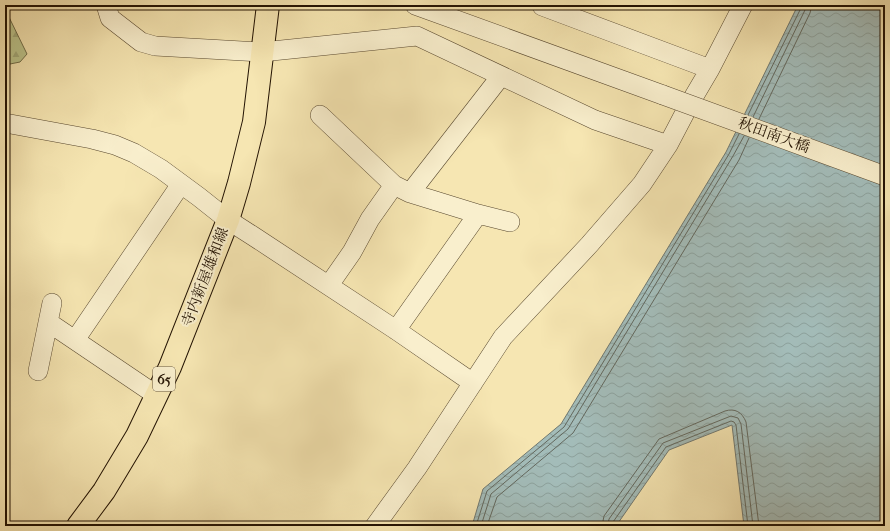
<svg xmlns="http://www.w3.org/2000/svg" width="890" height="531" viewBox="0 0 890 531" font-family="'IM FELL French Canon','Noto Serif JP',serif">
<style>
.forest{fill:url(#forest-firs);stroke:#706c48}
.water{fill:url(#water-waves);stroke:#707870}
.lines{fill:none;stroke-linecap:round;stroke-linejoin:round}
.shore{stroke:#63685e;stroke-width:1}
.minor-casing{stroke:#58482f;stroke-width:20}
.major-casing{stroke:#231303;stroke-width:24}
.minor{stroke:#f9efcd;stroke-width:19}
.major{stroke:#f6e6b2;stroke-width:22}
.minor-bridge-casing{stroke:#58482f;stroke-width:20;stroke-linecap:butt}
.minor-bridge{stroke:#f9efcd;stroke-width:19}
.labels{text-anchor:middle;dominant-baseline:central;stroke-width:4;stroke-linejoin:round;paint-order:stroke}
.shield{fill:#f9efcd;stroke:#635540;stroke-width:1}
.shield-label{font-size:14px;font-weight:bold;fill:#231303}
.street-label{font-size:15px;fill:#231303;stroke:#f9efcd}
</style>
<defs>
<pattern id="forest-firs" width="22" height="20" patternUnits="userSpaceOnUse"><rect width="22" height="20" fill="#bcc58c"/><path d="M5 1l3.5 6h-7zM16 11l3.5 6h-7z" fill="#a1a877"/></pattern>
<pattern id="water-waves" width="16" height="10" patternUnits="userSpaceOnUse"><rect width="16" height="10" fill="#a3bcb9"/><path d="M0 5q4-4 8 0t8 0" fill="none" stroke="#8ca19d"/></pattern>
</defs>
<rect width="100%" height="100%" fill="#f6e6b2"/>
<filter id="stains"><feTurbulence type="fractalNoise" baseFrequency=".005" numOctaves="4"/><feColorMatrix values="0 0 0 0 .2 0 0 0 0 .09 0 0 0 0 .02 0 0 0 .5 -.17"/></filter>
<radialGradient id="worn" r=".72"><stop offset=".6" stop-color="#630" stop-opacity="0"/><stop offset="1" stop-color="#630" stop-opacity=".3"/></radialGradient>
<path class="forest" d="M5,9L27,54L20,62L5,65Z"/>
<path class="water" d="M798,5H885V526H744L732,425L669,450L616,526H472L483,489L561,424L726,152Z"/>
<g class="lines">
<path class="shore" d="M748,115L801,8V5
M753,117L805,10L806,5
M759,119L810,13L812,5
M476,526L487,491L564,427L729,154L739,134
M481,526L491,494L568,429L733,156L744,136
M487,526L497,497L573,433L739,160L749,138
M602,526L604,516L659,439L725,411C735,408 742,412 746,422L759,526
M608,526L609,519L663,443L731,416L738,418L741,424L753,526
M613,526V522L666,447L731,421L734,422L736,425L748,526"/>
<defs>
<path id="minor" d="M106,5L110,18L141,42L155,46L262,52L417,36L595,120L668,145
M415,5L663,95
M543,5L542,6L710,69
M320,115L394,185
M5,123L92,139L115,145L134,153L161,169L199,197L228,220L253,236L396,330L473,383
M478,214L510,222
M329,285L352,252L370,219L394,185L410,193
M48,322L156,395
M396,330L478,214L410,193L501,76
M75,340L181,184
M38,371L52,303
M375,526L417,468L503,337L589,245L642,184L668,145L690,103L710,69L743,5"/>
<path id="major" d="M78,526L104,491L137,436L170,367L228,220L239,183L254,122L268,5"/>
</defs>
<use href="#minor" class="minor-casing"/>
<use href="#major" class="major-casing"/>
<use href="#minor" class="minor"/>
<use href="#major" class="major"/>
<defs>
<path id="minor-bridge" d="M663,95L885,176"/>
</defs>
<use href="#minor-bridge" class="minor-bridge-casing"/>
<use href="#minor-bridge" class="minor-bridge"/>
</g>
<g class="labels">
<rect class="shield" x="153" y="367" width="22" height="24" rx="3"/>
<g class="shield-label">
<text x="164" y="379">65</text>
</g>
<g class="street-label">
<text transform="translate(774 135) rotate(20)">秋田南大橋</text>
<text transform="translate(205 277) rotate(-69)">寺内新屋雄和線</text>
</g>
</g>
<rect width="890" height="531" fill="none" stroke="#f6e6b2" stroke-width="20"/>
<rect x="6" y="6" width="878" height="519" fill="none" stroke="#231303" stroke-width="2"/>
<rect x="10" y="10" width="870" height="511" fill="none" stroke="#231303"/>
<rect width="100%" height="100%" filter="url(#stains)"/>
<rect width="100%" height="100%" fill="url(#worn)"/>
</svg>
